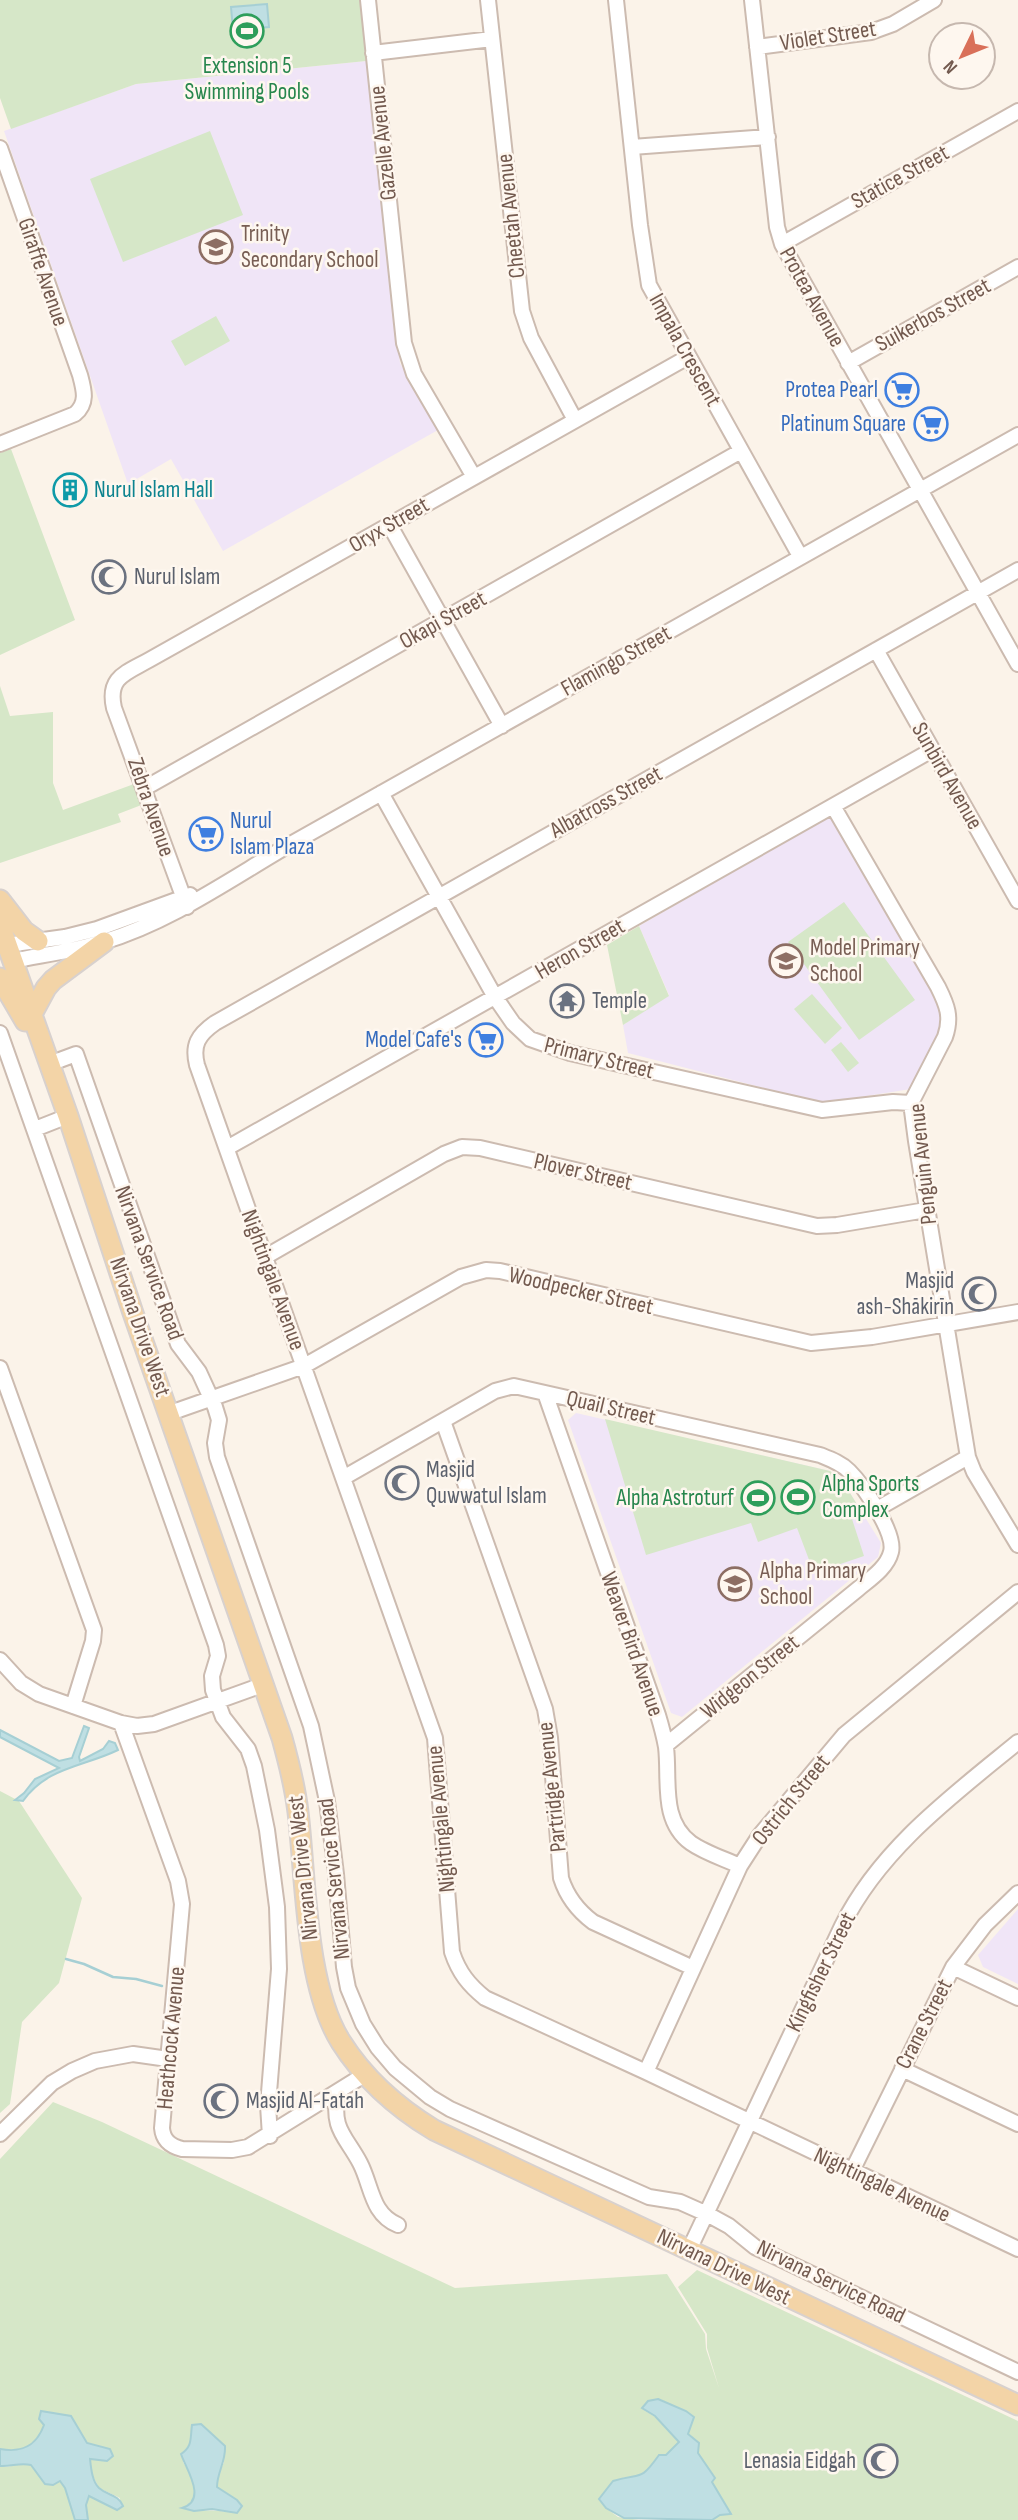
<svg xmlns="http://www.w3.org/2000/svg" width="1018" height="2520" viewBox="0 0 1018 2520" font-family="'Sofia Sans Condensed',sans-serif">
<style>
.education{fill:#f0e5f7}
.green{fill:#d6e7c8;fill-rule:evenodd}
.water{fill:#bfdfe3;stroke:#a6cfd4;stroke-width:2}
.lines{fill:none;stroke-linecap:round;stroke-linejoin:round}
.stream{stroke:#a6cfd4;stroke-width:2.5}
.minor-casing{stroke:#ccbbb0;stroke-width:18}
.major-casing{stroke:#d8d1ce;stroke-width:23}
.minor{stroke:#fff;stroke-width:14}
.major{stroke:#f3d4a7;stroke-width:19}
.labels{text-anchor:middle;dominant-baseline:central;stroke-width:5;stroke-linejoin:round;paint-order:stroke}
.street-label{font-size:23px;fill:#735a4f;stroke:#fef7ef}
.leisure-label{font-size:23px;fill:#27864d;stroke:#fef7ef}
.education-label{font-size:23px;fill:#785e54;stroke:#fef7ef;text-anchor:start}
.shop-label{font-size:23px;fill:#366cbe;stroke:#fef7ef;text-anchor:end}
.culture-label{font-size:23px;fill:#0d838f;stroke:#fef7ef;text-anchor:start}
.worship-label{font-size:23px;fill:#5b616d;stroke:#fef7ef;text-anchor:start}
</style>
<rect width="100%" height="100%" fill="#fbf3e9"/>
<path class="education" d="M366,61L400,363L438,430L223,551L171,459L128,484L4,131L136,84Z
M833,814L948,1013L911,1089L822,1103L628,1053L623,1025L669,995L639,926Z
M576,1413L830,1471L842,1480L881,1543L878,1557L682,1717L671,1713L568,1420Z
M1018,1909V1984L983,1967L978,1955Z"/>
<path class="green" d="M0,0H360L366,61L136,84L11,129L0,98Z
M210,131L243,215L123,262L90,179Z
M216,316L230,341L185,366L171,341Z
M11,449L75,620L0,655V453Z
M0,686L10,716L53,712V783L63,810L134,784L144,804L118,814L121,822L0,863Z
M844,902L915,1000L859,1040L788,942Z
M639,926L669,996L623,1025L607,945Z
M812,994L842,1028L825,1044L794,1009Z
M841,1042L859,1063L848,1072L831,1050Z
M605,1419L830,1471L842,1480L863,1514L852,1519L864,1556L814,1573L797,1528L758,1542L751,1523L646,1555Z
M0,1791L19,1801L82,1898L59,1983L22,2022L10,2104L0,2113Z
M53,2102L102,2122L455,2288L667,2274L705,2334L706,2349L719,2388L707,2348V2334L678,2287L697,2270L1018,2421V2520H712L720,2515L731,2514L711,2481L715,2478L698,2453L699,2443L642,2409L655,2416L679,2442L666,2455H659C646,2472 645,2476 623,2478L606,2508L618,2517L639,2520H88L86,2505L89,2496L117,2510L120,2498L99,2488L92,2474L87,2443L71,2416L44,2425C36,2447 21,2453 0,2449V2159ZM201,2424L207,2430L224,2462L217,2478V2487L230,2495L228,2512C213,2509 198,2512 183,2508C202,2499 193,2476 183,2462L192,2442L191,2433Z
M23,2463L31,2465L45,2484L60,2481L65,2488L75,2520H0V2466L7,2467Z"/>
<path class="water" d="M267,4L269,27L233,30L231,7Z
M84,1726L89,1728L79,1757L80,1761L103,1749L109,1741L115,1743L118,1750C83,1767 47,1767 23,1801L15,1800L24,1793L35,1779L59,1768L0,1737V1730L59,1761L72,1758Z
M658,2399L686,2411L694,2417L688,2434L699,2443L698,2453L715,2478L712,2482L731,2514L720,2515L712,2520L624,2518L606,2508L599,2499L613,2481C642,2472 639,2483 659,2455H666L679,2442L655,2416L642,2408L648,2401Z
M41,2411L71,2416L87,2443L110,2449L113,2456L107,2461L90,2459C91,2468 92,2481 99,2488C108,2496 118,2494 123,2506L117,2510L89,2496L86,2505L88,2520H75L65,2488L60,2481L53,2485L45,2484L31,2465C20,2462 11,2467 0,2466V2449C21,2453 36,2447 44,2425L39,2419Z
M201,2424L225,2446C226,2462 217,2472 217,2487L237,2500L242,2506L237,2513L212,2509L194,2511L182,2508C208,2500 186,2469 181,2454C193,2446 190,2438 192,2425Z"/>
<g class="lines">
<path class="stream" d="M66,1959L84,1964L113,1977L136,1979L162,1986"/>
<defs>
<path id="minor" d="M368,0L404,343L414,374L474,477
M488,0L522,311L531,338L575,420
M616,0L640,225L649,285L800,556
M752,0L777,227L782,244L1018,664
M757,47L871,32L893,24L934,0
M373,53L492,39
M632,147L768,137
M0,148L80,375C84,390 88,403 75,414L0,444
M782,244L1018,111
M848,363L1018,267
M389,524L502,726
M1018,570L215,1023C198,1035 192,1045 197,1065L435,1738L452,1952C459,1973 469,1985 485,1998L646,2072L1018,2249
M876,650L1018,901
M145,788L741,451
M381,793L495,997L513,1023L530,1039L570,1053L822,1110L893,1102L911,1103
M833,806L938,987C947,1005 952,1017 945,1037L911,1103L916,1141L968,1457L974,1472L1018,1545
M187,907L114,708C107,677 126,673 149,660L688,357
M7,945L65,937L97,929L190,895
M13,961C42,955 73,951 103,942C170,922 229,880 289,845L1018,435
M0,1033L216,1645L218,1656L212,1676L213,1690L223,1717L248,1749L254,1766L267,1830L277,1907L279,1969L268,2105L270,2136
M49,1064L76,1054L178,1344L199,1372L215,1407L219,1420L215,1443L217,1457L311,1726L327,1801L336,1874L344,1967L348,1988L363,2024L378,2048L395,2068L430,2097L450,2109L649,2197L680,2202L707,2214L729,2226L755,2247L1018,2372
M35,1129L68,1116
M227,1148L932,750
M265,1257L444,1154L462,1147L480,1148L817,1226L837,1225L926,1210
M0,1368L94,1630L93,1641L73,1706
M545,1393L658,1715C661,1725 664,1736 666,1747C670,1780 660,1820 691,1843C705,1853 725,1859 740,1866
M170,1413L304,1366L461,1277L486,1270L500,1271L811,1343L872,1337L1018,1312
M443,1421L545,1709L550,1738L561,1878C567,1897 577,1910 593,1922L693,1968
M343,1478L495,1391L514,1386L820,1455C830,1459 841,1463 849,1471C863,1485 896,1533 891,1552C887,1568 870,1579 858,1589L666,1745
M877,1509L968,1457
M0,1660L21,1683L39,1694L121,1723L137,1726L154,1724L265,1684
M121,1723L178,1881L182,1904L162,2128C163,2140 170,2146 182,2149L232,2150L248,2147L364,2075
M953,1967L1018,1998
M902,2069L1018,2124
M646,2072L740,1866L760,1835L844,1735L1018,1592
M338,2093C331,2129 345,2135 360,2163C372,2186 371,2214 398,2225
M0,2134L52,2083L72,2071L95,2061L133,2054L168,2059
M852,2171L953,1967L985,1925L1018,1893
M689,2250L842,1926C880,1849 953,1795 1018,1742"/>
<path id="major" d="M0,900L24,931L38,941
M0,925L68,1116L133,1313L282,1738C289,1763 295,1787 298,1812C306,1879 305,1985 341,2042C365,2080 396,2107 434,2130L1018,2405
M0,978L25,1021
M32,1014L46,988L53,980L104,942"/>
</defs>
<use href="#minor" class="minor-casing"/>
<use href="#major" class="major-casing"/>
<use href="#minor" class="minor"/>
<use href="#major" class="major"/>
</g>
<defs>
<symbol id="stadium-ring" viewBox="-11 -11 22 22"><circle r="9.5" fill="#fef7ef" stroke="#2e9e5b" stroke-width="1.5"/><path d="M0-5a6.5 5 0 1 0 0 10a6.5 5 0 1 0 0-10ZM-3.5-1.8h7v3.6h-7Z" fill="#2e9e5b"/></symbol>
<symbol id="school-ring" viewBox="-11 -11 22 22"><circle r="9.5" fill="#fef7ef" stroke="#8d6e63" stroke-width="1.5"/><path d="M0-5L7-2L0 1L-7-2ZM-4 1L0 2.5L4 1V4Q0 6-4 4Z" fill="#8d6e63"/></symbol>
<symbol id="supermarket-ring" viewBox="-11 -11 22 22"><circle r="9.5" fill="#fef7ef" stroke="#3f7fe0" stroke-width="1.5"/><path d="M-6-5.5h2.5l.6 2H6L4.5 2H-2.5L-4.4-4H-6ZM-1.5 3.2a1.3 1.3 0 1 0 .1 0ZM3 3.2a1.3 1.3 0 1 0 .1 0Z" fill="#3f7fe0"/></symbol>
<symbol id="building-ring" viewBox="-11 -11 22 22"><circle r="9.5" fill="#fef7ef" stroke="#0f9aa8" stroke-width="1.5"/><path d="M-4-6H4V6H1V3H-1V6H-4ZM-2.5-4.3h1.7v1.8h-1.7ZM.8-4.3h1.7v1.8H.8ZM-2.5-1h1.7V.8h-1.7ZM.8-1h1.7V.8H.8Z" fill="#0f9aa8"/></symbol>
<symbol id="mosque-ring" viewBox="-11 -11 22 22"><circle r="9.5" fill="#fef7ef" stroke="#6b7280" stroke-width="1.5"/><path d="M3.5-4.9A6 6 0 1 0 3.5 4.9A5 5 0 1 1 3.5-4.9Z" fill="#6b7280"/></symbol>
<symbol id="temple-ring" viewBox="-11 -11 22 22"><circle r="9.5" fill="#fef7ef" stroke="#6b7280" stroke-width="1.5"/><path d="M0-6L5-2H3V0L6.5 2.5H4V6H1.5V3h-3V6H-4V2.5H-6.5L-3 0V-2H-5Z" fill="#6b7280"/></symbol>
</defs>
<g fill-rule="evenodd">
<use href="#stadium-ring" x="228" y="12" width="38" height="38"/>
<use href="#school-ring" x="197" y="228" width="38" height="38"/>
<use href="#supermarket-ring" x="883" y="371" width="38" height="38"/>
<use href="#supermarket-ring" x="912" y="405" width="38" height="38"/>
<use href="#building-ring" x="51" y="471" width="38" height="38"/>
<use href="#mosque-ring" x="90" y="558" width="38" height="38"/>
<use href="#supermarket-ring" x="187" y="815" width="38" height="38"/>
<use href="#school-ring" x="767" y="942" width="38" height="38"/>
<use href="#temple-ring" x="548" y="982" width="38" height="38"/>
<use href="#supermarket-ring" x="467" y="1021" width="38" height="38"/>
<use href="#mosque-ring" x="960" y="1275" width="38" height="38"/>
<use href="#mosque-ring" x="383" y="1464" width="38" height="38"/>
<use href="#stadium-ring" x="779" y="1478" width="38" height="38"/>
<use href="#stadium-ring" x="739" y="1479" width="38" height="38"/>
<use href="#school-ring" x="716" y="1565" width="38" height="38"/>
<use href="#mosque-ring" x="202" y="2082" width="38" height="38"/>
<use href="#mosque-ring" x="862" y="2442" width="38" height="38"/>
</g>
<g class="labels">
<g class="street-label">
<text transform="translate(828 36) rotate(-9)">Violet Street</text>
<text transform="translate(383 143) rotate(-96)">Gazelle Avenue</text>
<text transform="translate(900 177) rotate(-29)">Statice Street</text>
<text transform="translate(511 216) rotate(-96)">Cheetah Avenue</text>
<text transform="translate(43 272) rotate(71)">Giraffe Avenue</text>
<text transform="translate(812 297) rotate(61)">Protea Avenue</text>
<text transform="translate(933 315) rotate(-29)">Suikerbos Street</text>
<text transform="translate(685 350) rotate(61)">Impala Crescent</text>
<text transform="translate(389 525) rotate(-30)">Oryx Street</text>
<text transform="translate(443 620) rotate(-29)">Okapi Street</text>
<text transform="translate(616 661) rotate(-29)">Flamingo Street</text>
<text transform="translate(947 776) rotate(60)">Sunbird Avenue</text>
<text transform="translate(606 802) rotate(-29)">Albatross Street</text>
<text transform="translate(151 807) rotate(71)">Zebra Avenue</text>
<text transform="translate(580 949) rotate(-30)">Heron Street</text>
<text transform="translate(599 1058) rotate(14)">Primary Street</text>
<text transform="translate(923 1164) rotate(-96)">Penguin Avenue</text>
<text transform="translate(583 1172) rotate(13)">Plover Street</text>
<text transform="translate(149 1263) rotate(70)">Nirvana Service Road</text>
<text transform="translate(273 1280) rotate(70)">Nightingale Avenue</text>
<text transform="translate(581 1291) rotate(13)">Woodpecker Street</text>
<text transform="translate(140 1327) rotate(71)">Nirvana Drive West</text>
<text transform="translate(611 1408) rotate(13)">Quail Street</text>
<text transform="translate(632 1644) rotate(71)">Weaver Bird Avenue</text>
<text transform="translate(750 1677) rotate(-39)">Widgeon Street</text>
<text transform="translate(552 1787) rotate(-96)">Partridge Avenue</text>
<text transform="translate(791 1800) rotate(-51)">Ostrich Street</text>
<text transform="translate(441 1819) rotate(-95)">Nightingale Avenue</text>
<text transform="translate(303 1868) rotate(-96)">Nirvana Drive West</text>
<text transform="translate(334 1879) rotate(-96)">Nirvana Service Road</text>
<text transform="translate(821 1972) rotate(-64)">Kingfisher Street</text>
<text transform="translate(924 2024) rotate(-63)">Crane Street</text>
<text transform="translate(171 2038) rotate(-85)">Heathcock Avenue</text>
<text transform="translate(882 2185) rotate(25)">Nightingale Avenue</text>
<text transform="translate(724 2267) rotate(26)">Nirvana Drive West</text>
<text transform="translate(831 2282) rotate(26)">Nirvana Service Road</text>
</g>
<g class="leisure-label">
<text x="247" y="66">Extension 5<tspan x="247" dy="26">Swimming Pools</tspan></text>
<text x="822" y="1484" text-anchor="start">Alpha Sports<tspan x="822" dy="26">Complex</tspan></text>
<text x="734" y="1498" text-anchor="end">Alpha Astroturf</text>
</g>
<g class="education-label">
<text x="241" y="234">Trinity<tspan x="241" dy="26">Secondary School</tspan></text>
<text x="810" y="948">Model Primary<tspan x="810" dy="26">School</tspan></text>
<text x="760" y="1571">Alpha Primary<tspan x="760" dy="26">School</tspan></text>
</g>
<g class="shop-label">
<text x="878" y="390">Protea Pearl</text>
<text x="906" y="424">Platinum Square</text>
<text x="230" y="821" text-anchor="start">Nurul<tspan x="230" dy="26">Islam Plaza</tspan></text>
<text x="462" y="1040">Model Cafe's</text>
</g>
<g class="culture-label">
<text x="94" y="490">Nurul Islam Hall</text>
</g>
<g class="worship-label">
<text x="134" y="577">Nurul Islam</text>
<text x="592" y="1001">Temple</text>
<text x="954" y="1281" text-anchor="end">Masjid<tspan x="954" dy="26">ash-Shākirīn</tspan></text>
<text x="426" y="1470">Masjid<tspan x="426" dy="26">Quwwatul Islam</tspan></text>
<text x="246" y="2101">Masjid Al-Fatah</text>
<text x="856" y="2461" text-anchor="end">Lenasia Eidgah</text>
</g>
</g>
<g transform="translate(962 56) rotate(227)"><circle r="33" fill="#fef7ef" stroke="#c6b8af" stroke-width="2"/>
<path d="M0-5L12 26L0 18L-12 26Z" fill="#d97059"/>
<text y="-10" font-size="19" font-weight="bold" text-anchor="middle" fill="#735a4f">N</text>
</g>
</svg>
